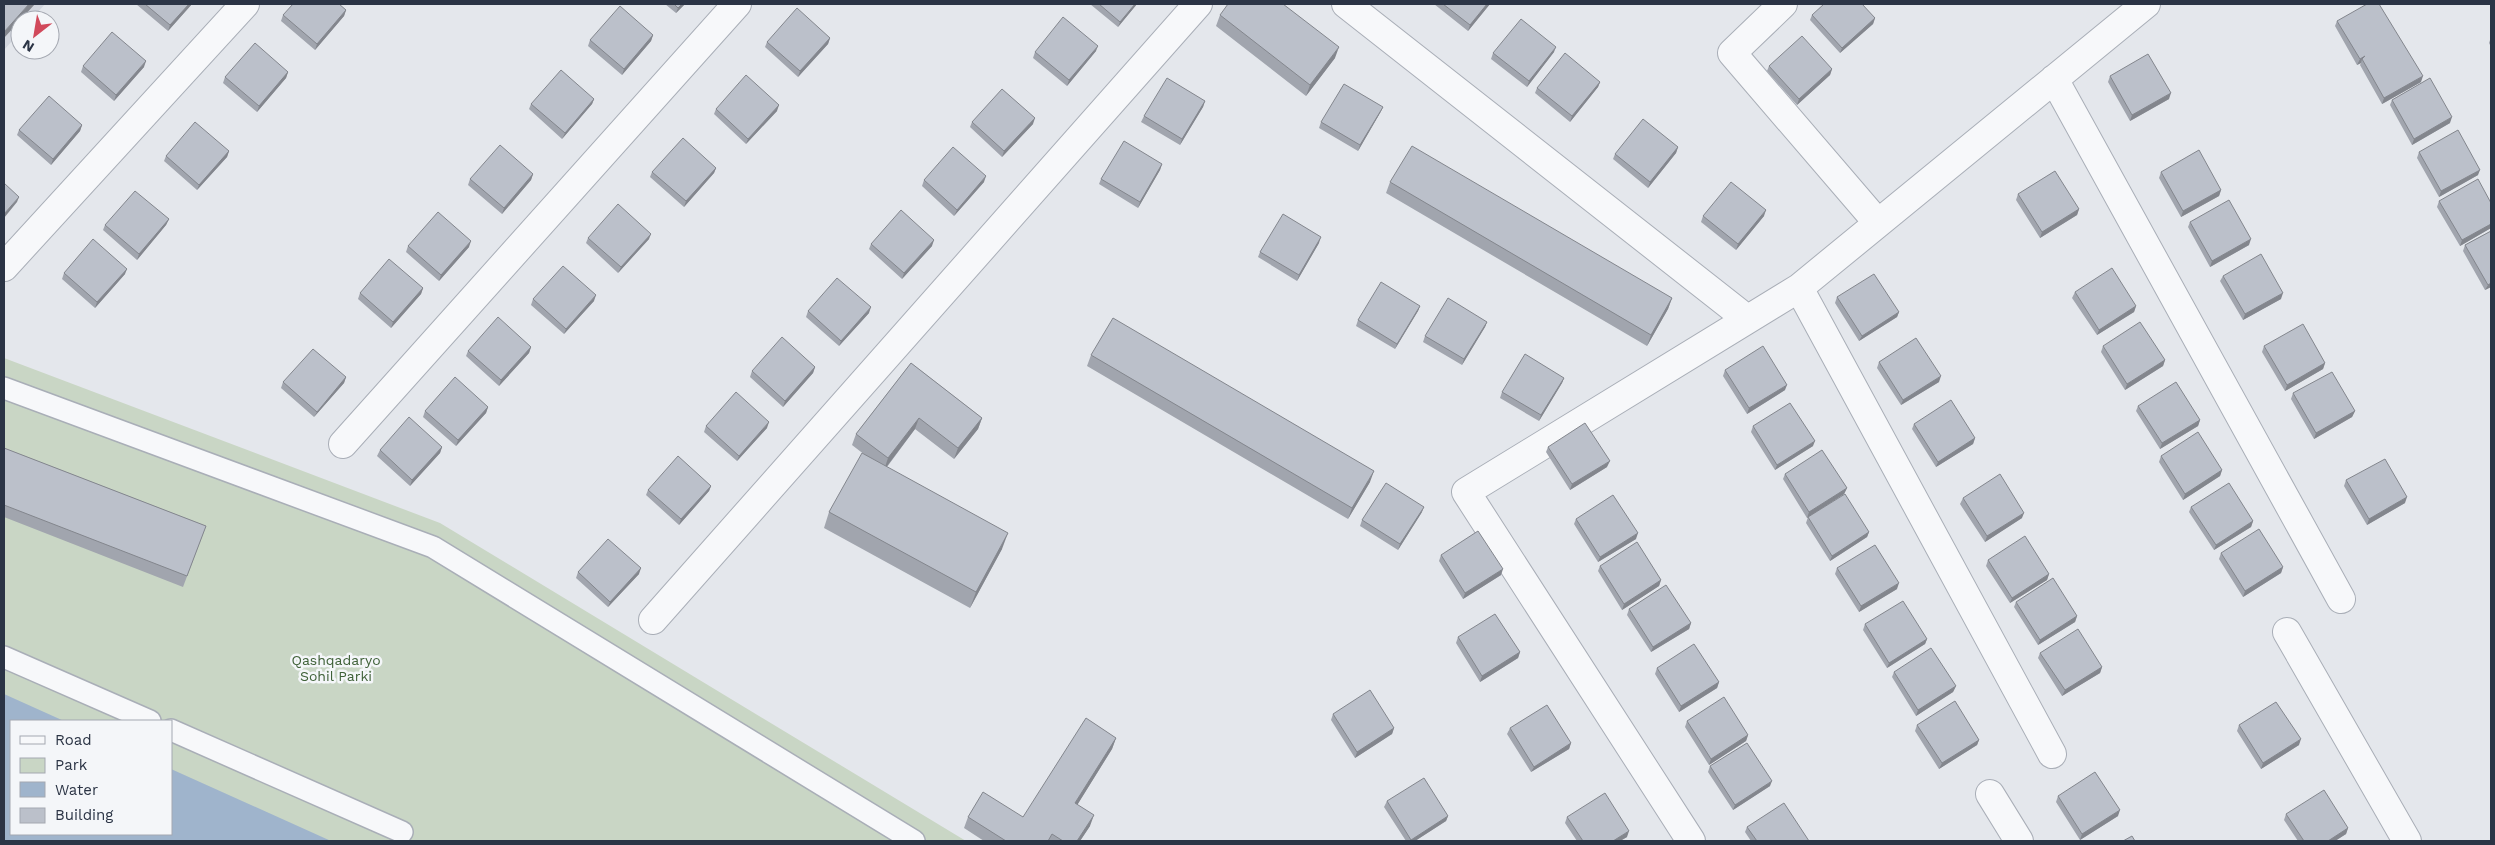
<svg xmlns="http://www.w3.org/2000/svg" width="2495" height="845" viewBox="0 0 2495 845" font-family="'Work Sans',sans-serif">
<style>
.built{fill:#d2d6de}
.green{fill:#c9d6c5;fill-rule:evenodd}
.water{fill:#9fb4cc}
.lines{fill:none;stroke-linecap:round;stroke-linejoin:round}
.pedestrian-casing{stroke:#a9aeb7;stroke-width:24}
.minor-casing{stroke:#a9aeb7;stroke-width:30}
.pedestrian{stroke:#f7f8fa;stroke-width:21}
.minor{stroke:#f7f8fa;stroke-width:28}
.wall{fill:#a1a5ae}
.shaded-wall{fill:#83868d}
.building{fill:#bbc0ca;stroke:#83868d}
.labels{text-anchor:middle;dominant-baseline:central;stroke-width:5;stroke-linejoin:round;paint-order:stroke}
.park-label{font-size:14px;fill:#3f6138;stroke:#f4f6f9}
</style>
<rect width="100%" height="100%" fill="#e4e7ec"/>
<path class="built" d="M4,4H45L31,20H20V32L4,50Z"/>
<path class="green" d="M4,358L440,523L966,841H4ZM11,721H171V834H11Z"/>
<path class="water" d="M4,694L64,721H11V834H171V769L331,841H4Z"/>
<g class="lines">
<defs>
<path id="pedestrian" d="M4,388L433,547L914,841
M4,657L150,721
M171,730L402,832"/>
<path id="minor" d="M1346,4L1747,319
M1783,4L1732,53L1878,223
M2054,79L2341,599
M4,267L245,4
M1799,288L2052,754
M343,444L737,4
M653,620L1198,4
M2287,632L2407,841
M1990,794L2019,841
M1691,841L1466,492L1799,288L2146,4"/>
</defs>
<use href="#pedestrian" class="pedestrian-casing"/>
<use href="#minor" class="minor-casing"/>
<use href="#pedestrian" class="pedestrian"/>
<use href="#minor" class="minor"/>
</g>
<path class="wall" d="M136,4H192L168,31Z
M665,4H685L676,13Z
M1090,4H1137L1118,27Z
M1434,4H1490L1468,31Z
M346,10L344,16L315,50L281,21L283,15Z
M1220,15L1335,58L1306,96L1216,26Z
M1812,15L1875,18L1873,24L1840,53L1810,20Z
M2337,21L2421,82L2382,104L2360,65L2361,63L2357,65L2335,26Z
M653,35L651,41L622,75L588,46L590,40Z
M2491,37V47L2489,43Z
M830,38L828,44L798,77L765,47L767,42Z
M1096,51L1067,86L1033,58L1035,52Z
M1554,52L1527,87L1491,59L1493,53Z
M83,66L144,67L114,101L81,72Z
M1769,66L1832,69L1830,75L1797,105L1767,71Z
M288,72L286,78L257,112L223,83L225,77Z
M2110,76L2169,99L2130,121L2108,82Z
M1600,82L1598,87L1570,122L1535,93L1537,88Z
M594,99L592,104L562,139L529,109L531,104Z
M2392,100L2450,123L2412,145L2390,105Z
M1205,101L1203,107L1180,145L1141,122L1144,116Z
M1383,107L1380,113L1358,151L1319,128L1321,122Z
M716,109L777,111L746,144L714,114Z
M972,122L1033,124L1002,157L970,127Z
M82,125L80,131L51,165L17,135L19,130Z
M1678,147L1676,153L1648,188L1613,159L1615,154Z
M229,151L227,157L197,190L164,161L166,156Z
M2419,152L2478,175L2439,197L2417,158Z
M1162,164L1160,170L1138,208L1099,184L1101,179Z
M716,168L714,173L684,207L650,177L652,172Z
M2161,172L2221,190L2219,196L2181,217L2159,178Z
M533,174L531,180L502,214L468,185L470,179Z
M924,180L984,182L954,216L922,186Z
M1390,182L1672,298L1668,309L1647,346L1386,193Z
M2018,194L2079,209L2077,215L2040,238L2016,200Z
M2439,201L2491,203V228L2460,246L2437,207Z
M1703,216H1764L1736,250L1701,222Z
M169,219L166,225L137,260L103,230L105,225Z
M2190,222L2249,245L2210,267L2188,227Z
M2491,231V287L2485,290L2463,251L2465,245Z
M588,238L649,239L618,273L586,243Z
M1319,243L1297,281L1258,257L1260,252Z
M871,244L932,246L902,279L869,249Z
M408,246L469,247L439,281L406,252Z
M64,273L125,274L95,308L62,279Z
M2223,276L2281,299L2243,320L2220,281Z
M423,288L421,294L391,328L358,299L360,293Z
M2075,292L2136,306L2134,312L2097,335L2072,298Z
M1837,297L1899,312L1897,317L1859,341L1835,303Z
M533,299L594,301L564,334L531,305Z
M1420,306L1418,311L1395,349L1356,326L1358,320Z
M808,311L869,313L839,346L806,317Z
M1487,322L1485,327L1462,365L1423,342L1425,336Z
M2103,346L2165,360L2163,366L2125,390L2101,352Z
M2264,346L2325,363L2323,369L2285,391L2262,352Z
M531,347L529,353L499,386L466,356L468,351Z
M1091,355L1370,482L1348,519L1087,366Z
M1879,362L1939,382L1901,405L1877,368Z
M911,363L982,418L978,429L954,459L915,429L887,467L1002,549L970,608L824,528L829,512L865,455L852,445L856,434Z
M815,367L813,373L783,407L750,377L752,371Z
M1725,370L1785,390L1747,414L1723,376Z
M346,377L344,383L314,417L281,388L283,382Z
M1564,378L1562,383L1539,421L1500,398L1502,392Z
M2293,393L2355,411L2352,417L2314,439L2291,399Z
M2138,406L2200,420L2198,426L2160,449L2136,411Z
M488,407L486,413L456,446L423,417L425,411Z
M1914,424L1975,438L1973,444L1936,467L1912,429Z
M706,426L767,428L737,461L704,432Z
M1753,426L1813,446L1775,470L1751,432Z
M442,447L440,453L410,486L377,456L380,450Z
M1548,447L1607,467L1570,490L1546,452Z
M4,448L206,526L183,587L4,517Z
M2161,456L2222,470L2220,476L2183,500L2159,462Z
M1785,474L1847,488L1844,494L1807,518L1783,479Z
M2346,480L2405,503L2367,525L2344,486Z
M711,486L709,491L679,525L646,495L648,490Z
M1963,498L2022,518L1985,542L1960,504Z
M2191,507L2253,521L2251,527L2214,550L2189,512Z
M1422,512L1398,550L1360,526L1362,520Z
M1808,517L1869,532L1867,537L1830,561L1806,523Z
M1576,519L1636,539L1598,562L1574,524Z
M2221,553L2283,567L2281,573L2243,597L2219,559Z
M1441,555L1501,575L1463,599L1439,561Z
M1988,560L2049,574L2047,580L2010,603L1986,566Z
M1600,566L1661,580L1659,586L1622,610L1598,571Z
M1837,568L1897,589L1859,612L1835,574Z
M578,572L639,574L608,607L576,578Z
M2016,602L2077,616L2075,622L2038,645L2014,607Z
M1629,609L1691,623L1689,629L1651,652L1627,615Z
M1865,624L1927,639L1925,644L1887,668L1863,630Z
M1458,637L1520,652L1518,658L1480,682L1456,643Z
M2040,653L2102,667L2100,673L2062,696L2038,658Z
M1657,668L1719,682L1717,688L1679,712L1655,674Z
M1894,672L1956,686L1953,692L1916,716L1892,677Z
M1333,714L1394,728L1392,734L1355,758L1331,720Z
M1687,721L1748,735L1746,741L1709,765L1685,727Z
M1917,725L1979,740L1977,745L1939,769L1915,731Z
M2239,725L2299,745L2261,769L2237,731Z
M1510,728L1571,743L1569,749L1531,772L1507,734Z
M1116,738L1112,749L1077,805L1090,826L1080,841H984L964,828L968,817H1023Z
M1710,766L1770,786L1733,810L1708,772Z
M2058,796L2118,816L2080,840L2056,802Z
M1387,801L1448,816L1446,821L1415,841H1406L1384,807Z
M2286,814L2348,828L2346,834L2335,841H2298L2284,820Z
M1567,817L1627,837L1620,841H1577L1565,823Z
M1747,827L1808,841H1751L1745,832Z"/>
<path class="shaded-wall" d="M29,4H35L4,38V32Z
M189,4H192L168,31L170,25Z
M682,4H685L676,13L678,8Z
M1135,4H1137L1118,27L1120,22Z
M1487,4H1490L1468,31L1470,25Z
M346,10L344,16L315,50L317,44Z
M1875,18L1873,24L1840,53L1842,48Z
M653,35L651,41L622,75L624,69Z
M830,38L828,44L798,77L800,71Z
M1098,46L1096,51L1067,86L1069,80Z
M1339,47L1335,58L1306,96L1310,85Z
M1556,47L1554,52L1527,87L1529,81Z
M2365,56L2362,59L2361,63L2357,65L2360,59Z
M146,61L144,67L114,101L116,95Z
M1832,69L1830,75L1797,105L1799,99Z
M288,72L286,78L257,112L259,106Z
M2423,76L2421,82L2382,104L2384,98Z
M1600,82L1598,87L1570,122L1572,116Z
M2171,93L2169,99L2130,121L2132,115Z
M594,99L592,104L562,139L565,133Z
M1205,101L1203,107L1180,145L1182,139Z
M779,105L777,111L746,144L748,139Z
M1383,107L1380,113L1358,151L1360,145Z
M2452,117L2450,123L2412,145L2414,139Z
M1035,118L1033,124L1002,157L1004,151Z
M82,125L80,131L51,165L53,159Z
M1678,147L1676,153L1648,188L1650,182Z
M229,151L227,157L197,190L199,185Z
M1162,164L1160,170L1138,208L1140,202Z
M716,168L714,173L684,207L686,201Z
M2480,170L2478,175L2439,197L2441,191Z
M533,174L531,180L502,214L504,208Z
M986,176L984,182L954,216L957,210Z
M2221,190L2219,196L2181,217L2183,211Z
M19,197L17,202L4,218V214Z
M2079,209L2077,215L2040,238L2042,232Z
M1766,210L1764,216L1736,250L1738,244Z
M169,219L166,225L137,260L139,254Z
M2491,224V228L2460,246L2462,240Z
M651,234L649,239L618,273L621,267Z
M1321,237L1319,243L1297,281L1299,275Z
M2251,239L2249,245L2210,267L2212,261Z
M934,240L932,246L902,279L904,273Z
M471,241L469,247L439,281L441,275Z
M127,269L125,274L95,308L97,302Z
M2491,283V287L2485,290L2488,285Z
M423,288L421,294L391,328L393,322Z
M2283,293L2281,299L2243,320L2245,314Z
M596,295L594,301L564,334L566,329Z
M1672,298L1668,309L1647,346L1651,335Z
M1420,306L1418,311L1395,349L1397,344Z
M2136,306L2134,312L2097,335L2099,330Z
M871,307L869,313L839,346L841,341Z
M1899,312L1897,317L1859,341L1862,336Z
M1487,322L1485,327L1462,365L1464,359Z
M531,347L529,353L499,386L501,380Z
M2165,360L2163,366L2125,390L2127,384Z
M2325,363L2323,369L2285,391L2287,385Z
M815,367L813,373L783,407L785,401Z
M1941,376L1939,382L1901,405L1903,400Z
M346,377L344,383L314,417L317,412Z
M1564,378L1562,383L1539,421L1541,415Z
M1787,385L1785,390L1747,414L1749,408Z
M488,407L486,413L456,446L458,440Z
M2355,411L2352,417L2314,439L2316,433Z
M919,418L915,429L884,470L888,458Z
M982,418L978,429L954,459L958,448Z
M2200,420L2198,426L2160,449L2162,443Z
M769,422L767,428L737,461L739,456Z
M1975,438L1973,444L1936,467L1938,462Z
M1815,441L1813,446L1775,470L1777,465Z
M442,447L440,453L410,486L412,480Z
M1610,461L1607,467L1570,490L1572,484Z
M2222,470L2220,476L2183,500L2185,494Z
M1374,471L1370,482L1348,519L1352,508Z
M711,486L709,491L679,525L681,519Z
M1847,488L1844,494L1807,518L1809,512Z
M2407,497L2405,503L2367,525L2369,519Z
M1424,507L1422,512L1398,550L1400,544Z
M2024,513L2022,518L1985,542L1987,536Z
M2253,521L2251,527L2214,550L2216,545Z
M1869,532L1867,537L1830,561L1832,556Z
M1008,533L1002,549L970,608L976,592Z
M1638,533L1636,539L1598,562L1600,557Z
M2283,567L2281,573L2243,597L2245,591Z
M641,568L639,574L608,607L610,602Z
M1503,569L1501,575L1463,599L1465,593Z
M2049,574L2047,580L2010,603L2012,598Z
M1661,580L1659,586L1622,610L1624,604Z
M1899,583L1897,589L1859,612L1861,606Z
M2077,616L2075,622L2038,645L2040,640Z
M1691,623L1689,629L1651,652L1653,647Z
M1927,639L1925,644L1887,668L1889,663Z
M1520,652L1518,658L1480,682L1482,676Z
M2102,667L2100,673L2062,696L2065,690Z
M1719,682L1717,688L1679,712L1681,706Z
M1956,686L1953,692L1916,716L1918,710Z
M1394,728L1392,734L1355,758L1357,752Z
M1748,735L1746,741L1709,765L1711,759Z
M1116,738L1112,749L1071,815L1075,803Z
M2301,739L2299,745L2261,769L2263,763Z
M1979,740L1977,745L1939,769L1942,763Z
M1571,743L1569,749L1531,772L1534,767Z
M1772,781L1770,786L1733,810L1735,805Z
M2120,810L2118,816L2080,840L2082,834Z
M1094,815L1090,826L1080,841H1077Z
M1448,816L1446,821L1415,841H1410L1411,840Z
M2348,828L2346,834L2335,841H2328Z
M1629,831L1627,837L1620,841H1613Z"/>
<path class="building" d="M4,4H29L4,32Z
M145,4H189L170,25Z
M293,4H339L346,10L317,44L283,15Z
M674,4H682L678,8Z
M1099,4H1135L1120,22Z
M1228,4H1283L1339,47L1310,85L1220,15Z
M1443,4H1487L1470,25Z
M1824,4H1862L1875,18L1842,48L1812,15Z
M2367,4H2379L2423,76L2384,98L2362,59L2365,56L2360,59L2337,21Z
M620,6L653,35L624,69L590,40Z
M797,8L830,38L800,71L767,42Z
M1063,17L1098,46L1069,80L1035,52Z
M1521,19L1556,47L1529,81L1493,53Z
M112,32L146,61L116,95L83,66Z
M1802,36L1832,69L1799,99L1769,66Z
M255,43L288,72L259,106L225,77Z
M1565,53L1600,82L1572,116L1537,88Z
M2148,54L2171,93L2132,115L2110,76Z
M561,70L594,99L565,133L531,104Z
M746,75L779,105L748,139L716,109Z
M1167,78L1205,101L1182,139L1144,116Z
M2430,78L2452,117L2414,139L2392,100Z
M1344,84L1383,107L1360,145L1321,122Z
M1002,89L1035,118L1004,151L972,122Z
M49,96L82,125L53,159L19,130Z
M1643,119L1678,147L1650,182L1615,154Z
M195,122L229,151L199,185L166,156Z
M2458,130L2480,170L2441,191L2419,152Z
M683,138L716,168L686,201L652,172Z
M1124,141L1162,164L1140,202L1101,179Z
M500,145L533,174L504,208L470,179Z
M1412,146L1672,298L1651,335L1390,182Z
M953,147L986,176L957,210L924,180Z
M2199,150L2221,190L2183,211L2161,172Z
M2055,171L2079,209L2042,232L2018,194Z
M2478,179L2491,203V224L2462,240L2439,201Z
M1731,182L1766,210L1738,244L1703,216Z
M4,183L19,197L4,214Z
M135,191L169,219L139,254L105,225Z
M2229,200L2251,239L2212,261L2190,222Z
M618,204L651,234L621,267L588,238Z
M901,210L934,240L904,273L871,244Z
M438,212L471,241L441,275L408,246Z
M1283,214L1321,237L1299,275L1260,252Z
M2491,231V283L2488,285L2465,245Z
M93,239L127,269L97,302L64,273Z
M2261,254L2283,293L2245,314L2223,276Z
M389,259L423,288L393,322L360,293Z
M563,266L596,295L566,329L533,299Z
M2112,268L2136,306L2099,330L2075,292Z
M1874,274L1899,312L1862,336L1837,297Z
M837,278L871,307L841,341L808,311Z
M1381,282L1420,306L1397,344L1358,320Z
M1448,298L1487,322L1464,359L1425,336Z
M498,317L531,347L501,380L468,351Z
M1113,318L1374,471L1352,508L1091,355Z
M2140,322L2165,360L2127,384L2103,346Z
M2303,324L2325,363L2287,385L2264,346Z
M782,337L815,367L785,401L752,371Z
M1916,338L1941,376L1903,400L1879,362Z
M1763,346L1787,385L1749,408L1725,370Z
M313,349L346,377L317,412L283,382Z
M1525,354L1564,378L1541,415L1502,392Z
M911,363L982,418L958,448L919,418L888,458L856,434Z
M2332,372L2355,411L2316,433L2293,393Z
M455,377L488,407L458,440L425,411Z
M2176,382L2200,420L2162,443L2138,406Z
M736,392L769,422L739,456L706,426Z
M1951,400L1975,438L1938,462L1914,424Z
M1790,403L1815,441L1777,465L1753,426Z
M409,417L442,447L412,480L380,450Z
M1585,423L1610,461L1572,484L1548,447Z
M2198,432L2222,470L2185,494L2161,456Z
M4,448L206,526L187,576L4,505Z
M1822,450L1847,488L1809,512L1785,474Z
M862,453L1008,533L976,592L829,512Z
M678,456L711,486L681,519L648,490Z
M2385,459L2407,497L2369,519L2346,480Z
M2000,474L2024,513L1987,536L1963,498Z
M1386,483L1424,507L1400,544L1362,520Z
M2229,483L2253,521L2216,545L2191,507Z
M1845,494L1869,532L1832,556L1808,517Z
M1613,495L1638,533L1600,557L1576,519Z
M2259,529L2283,567L2245,591L2221,553Z
M1478,531L1503,569L1465,593L1441,555Z
M2025,536L2049,574L2012,598L1988,560Z
M608,539L641,568L610,602L578,572Z
M1637,542L1661,580L1624,604L1600,566Z
M1875,545L1899,583L1861,606L1837,568Z
M2053,578L2077,616L2040,640L2016,602Z
M1666,585L1691,623L1653,647L1629,609Z
M1903,601L1927,639L1889,663L1865,624Z
M1495,614L1520,652L1482,676L1458,637Z
M2078,629L2102,667L2065,690L2040,653Z
M1694,644L1719,682L1681,706L1657,668Z
M1931,648L1956,686L1918,710L1894,672Z
M1370,690L1394,728L1357,752L1333,714Z
M1724,697L1748,735L1711,759L1687,721Z
M1955,701L1979,740L1942,763L1917,725Z
M2276,702L2301,739L2263,763L2239,725Z
M1547,705L1571,743L1534,767L1510,728Z
M1086,718L1116,738L1075,803L1094,815L1077,841H1063L1052,834L1048,841H1006L968,817L983,792L1023,817Z
M1747,743L1772,781L1735,805L1710,766Z
M2095,772L2120,810L2082,834L2058,796Z
M1424,778L1448,816L1411,840L1387,801Z
M2324,790L2348,828L2328,841H2304L2286,814Z
M1605,793L1629,831L1613,841H1583L1567,817Z
M1784,803L1809,841H1757L1747,827Z
M2132,836L2135,841H2123Z"/>
<g class="labels">
<g class="park-label">
<text x="336" y="660">Qashqadaryo<tspan x="336" dy="16">Sohil Parki</tspan></text>
</g>
</g>
<rect width="2495" height="845" fill="none" stroke="#2b3445" stroke-width="10"/>
<rect x="10" y="720" width="162" height="115" fill="#f4f6f9" stroke="#a4a8b1"/>
<rect x="20" y="736" width="25" height="8" fill="#f7f8fa" stroke="#a4a8b1"/>
<text x="55" y="745" font-size="15" fill="#2b3445">Road</text>
<rect x="20" y="758" width="25" height="15" fill="#c9d6c5" stroke="#a4a8b1"/>
<text x="55" y="770" font-size="15" fill="#2b3445">Park</text>
<rect x="20" y="782" width="25" height="15" fill="#9fb4cc" stroke="#a4a8b1"/>
<text x="55" y="795" font-size="15" fill="#2b3445">Water</text>
<rect x="20" y="808" width="25" height="15" fill="#bbc0ca" stroke="#a4a8b1"/>
<text x="55" y="820" font-size="15" fill="#2b3445">Building</text>
<g transform="translate(35 35) rotate(211)"><circle r="24" fill="#f4f6f9" stroke="#a4a8b1"/>
<path d="M0-4L9 19L0 12L-9 19Z" fill="#d1495b"/>
<text y="-8" font-size="14" font-weight="bold" text-anchor="middle" fill="#2b3445">N</text>
</g>
</svg>
